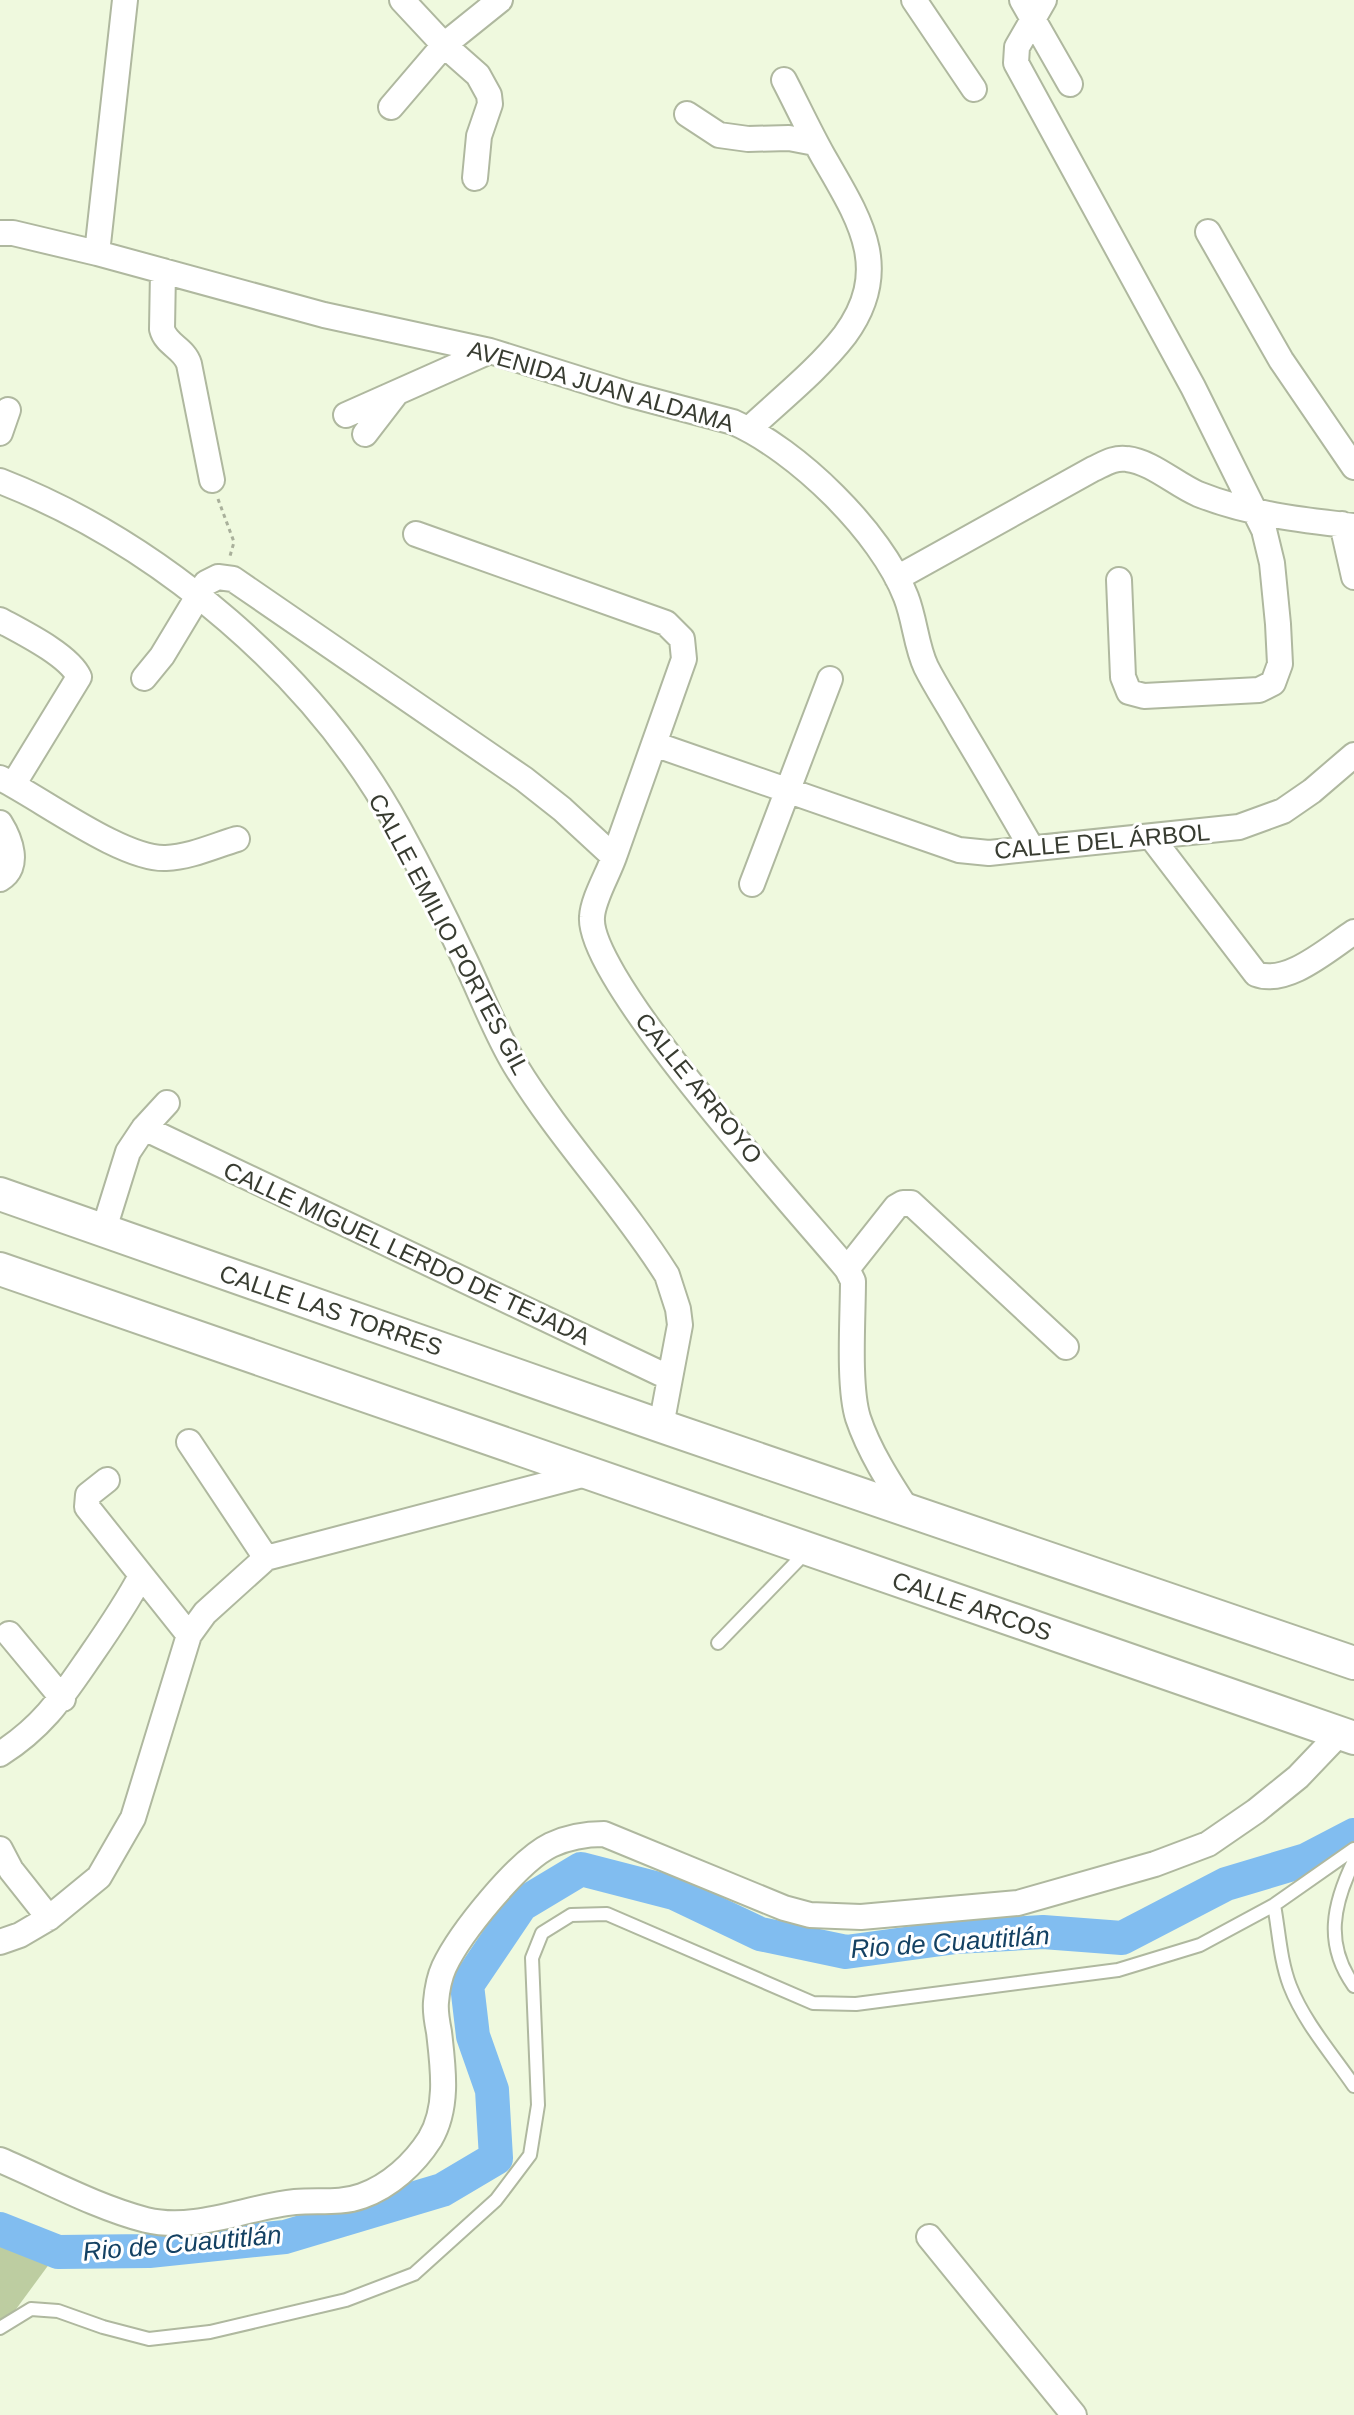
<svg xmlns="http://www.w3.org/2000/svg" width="1354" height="2415" viewBox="0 0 1354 2415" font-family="Arial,sans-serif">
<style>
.green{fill:#bdcda1}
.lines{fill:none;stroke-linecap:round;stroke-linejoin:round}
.river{stroke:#81bdf0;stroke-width:34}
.service-casing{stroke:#afb89f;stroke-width:16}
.minor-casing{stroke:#afb89f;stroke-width:28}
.secondary-casing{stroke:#afb89f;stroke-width:36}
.path{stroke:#a9b09b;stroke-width:3;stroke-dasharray:4 4;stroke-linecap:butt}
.service{stroke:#fff;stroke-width:12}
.minor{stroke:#fff;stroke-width:24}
.secondary{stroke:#fff;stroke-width:32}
.labels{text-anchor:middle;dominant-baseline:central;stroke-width:6;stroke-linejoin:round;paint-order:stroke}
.street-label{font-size:24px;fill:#383c31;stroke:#fff}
.water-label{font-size:26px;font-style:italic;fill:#144163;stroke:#fff}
</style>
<rect width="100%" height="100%" fill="#eff9de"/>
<path class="green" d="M0,2229L58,2252L0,2331Z"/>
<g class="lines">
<path class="river" d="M0,2229L58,2252L149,2251L285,2237L442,2190L496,2158L492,2090L473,2036L467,1985L521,1905L581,1869L674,1893L760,1934L846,1952L956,1937L1043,1932L1122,1938L1226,1884L1306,1860L1354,1835"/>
<defs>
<path id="service" d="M718,1643L807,1551
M1354,1861C1333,1904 1324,1944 1354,1986
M1274,1905C1279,1932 1280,1960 1290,1986C1304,2022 1332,2054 1354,2086
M0,2328L31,2309L58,2311L103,2327L149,2339L210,2332L346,2300L414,2274L496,2200L530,2155L538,2105L532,1958L542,1933L571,1915L607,1914L813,2003L856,2004L1118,1970L1200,1945L1274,1905L1354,1849"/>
<path id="minor" d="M402,0L444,45L478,75L489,95L490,104L479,136L475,178
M914,0L974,89
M1022,0L1070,84
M1044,0L1017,47L1016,63L1193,387L1264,530L1272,563L1278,624L1280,664L1273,683L1259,690L1144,696L1129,692L1123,677L1119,580
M391,107L444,45L500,0
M687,114L719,135L748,139L789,138L815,143
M1208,232L1281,360L1354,467
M0,233H13L97,253L324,315L490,351L627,394L733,422C797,450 881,532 906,597C915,620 916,646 926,667C936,687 949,706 960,726C984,766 1008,807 1031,847
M97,253L125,0
M163,271L162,329C166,345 184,348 189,364L212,480
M346,415L490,351
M749,429C781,399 818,370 845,335C894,268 858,217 823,156C809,131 797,105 784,80
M0,433L8,410
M365,434L395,395
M0,481C161,544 315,675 398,827C421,869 443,913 463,956C481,993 494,1030 515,1065C560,1139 621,1202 667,1275L678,1309L680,1325L661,1426
M1342,524L1354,577
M416,534L666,623L682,639L684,659C661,724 638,789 615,854C609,873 593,898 592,917C587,979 799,1211 847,1269L853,1281C853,1317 848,1386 858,1418C869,1451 889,1482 908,1511
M897,578L1093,469C1104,464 1114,457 1127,459C1152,462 1175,484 1198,494C1248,514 1301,520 1354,526
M0,620C22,632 69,655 79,677L13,785
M144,678L162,656L206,583L218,577L233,579L524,779L562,809L614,857
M654,744L959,850L989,853L1239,827L1283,811L1312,791L1354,755
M0,778C42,799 123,860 166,858C190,857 214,846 237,839
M0,823C10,839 21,867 0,879
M1152,838L1256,974C1287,986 1328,949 1354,932
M752,884L830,679
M144,1128L670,1378
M104,1229L128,1152L144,1128L167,1103
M847,1269L896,1207L903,1203H911L1066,1347
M189,1442L266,1558
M107,1480L88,1495L87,1507L189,1635
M9,1634L63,1699
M0,1754C44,1726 62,1697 91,1655C109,1629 126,1604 141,1576
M0,1849L11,1870L49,1918
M0,1942L20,1935L49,1918L99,1877L133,1818L189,1635L205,1613L266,1558L590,1473
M0,2160C47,2180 96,2207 146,2220C196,2232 246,2207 295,2202C318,2200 340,2204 362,2196C390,2186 414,2164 430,2139C449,2107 443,2067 439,2032C437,2022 435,2012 436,2002C437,1990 439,1978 444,1967C460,1933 518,1861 551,1845C568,1837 586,1834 604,1834L784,1908L810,1915L861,1917L1018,1903L1155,1864L1208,1844L1256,1811L1298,1777L1340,1733
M929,2237L1074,2415"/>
<path id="secondary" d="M0,1194L661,1426L1354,1663
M0,1269L1354,1738"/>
</defs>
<use href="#service" class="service-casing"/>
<use href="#minor" class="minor-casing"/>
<use href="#secondary" class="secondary-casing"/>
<path class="path" d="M218,499L234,542L230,556"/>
<use href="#service" class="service"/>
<use href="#minor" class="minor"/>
<use href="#secondary" class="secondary"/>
</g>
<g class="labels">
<g class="street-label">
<text transform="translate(601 386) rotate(16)">AVENIDA JUAN ALDAMA</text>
<text transform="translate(1102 841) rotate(-5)">CALLE DEL ÁRBOL</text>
<text transform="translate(449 934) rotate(62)">CALLE EMILIO PORTES GIL</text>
<text transform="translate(699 1088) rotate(51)">CALLE ARROYO</text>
<text transform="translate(407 1253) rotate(25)">CALLE MIGUEL LERDO DE TEJADA</text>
<text transform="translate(331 1310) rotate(19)">CALLE LAS TORRES</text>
<text transform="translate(972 1606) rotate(19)">CALLE ARCOS</text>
</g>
<g class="water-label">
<text transform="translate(950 1942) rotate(-4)">Rio de Cuautitlán</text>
<text transform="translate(182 2243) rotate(-5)">Rio de Cuautitlán</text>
</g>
</g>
</svg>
